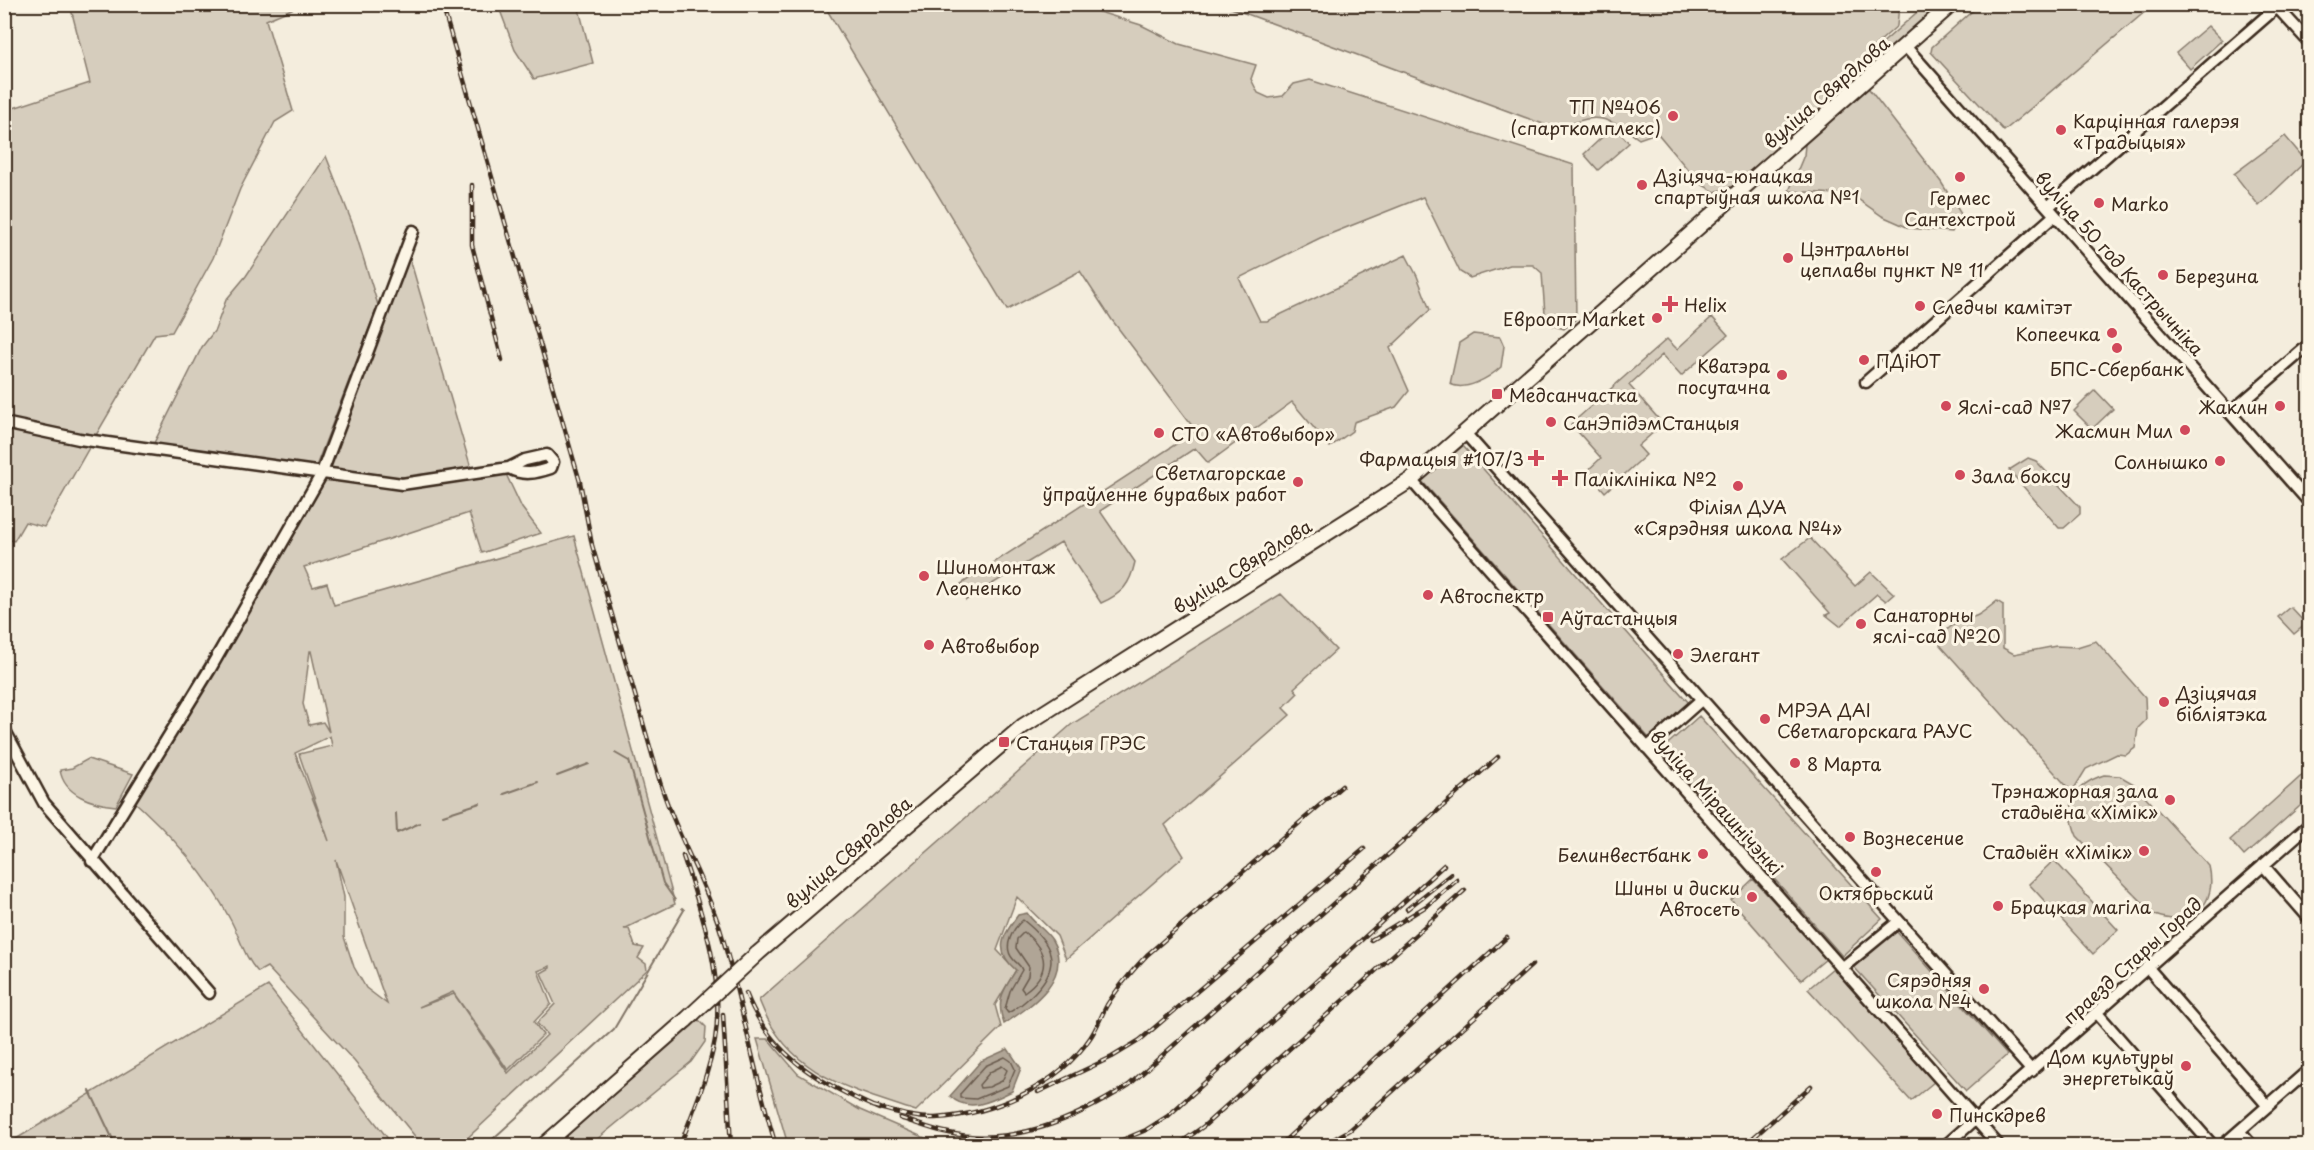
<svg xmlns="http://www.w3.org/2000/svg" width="2314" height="1150" viewBox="0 0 2314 1150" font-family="'Playpen Sans',sans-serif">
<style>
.green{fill:#d6cdbd;stroke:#887c6e;stroke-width:1.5;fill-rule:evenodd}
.water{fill:#b0a596;stroke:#817466;stroke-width:1.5}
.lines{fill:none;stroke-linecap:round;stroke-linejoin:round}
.shore{stroke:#6a5b4e;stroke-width:1.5}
.stream{stroke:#817466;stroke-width:2}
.minor-casing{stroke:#3b2a1e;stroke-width:15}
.major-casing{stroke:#3b2a1e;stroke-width:18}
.minor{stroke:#fcf5e5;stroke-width:10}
.major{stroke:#fcf5e5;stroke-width:14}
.rail-casing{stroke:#3b2a1e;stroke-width:4.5}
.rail{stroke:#fcf5e5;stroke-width:2;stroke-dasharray:7;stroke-linecap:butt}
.major-bridge-casing{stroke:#3b2a1e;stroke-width:18;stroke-linecap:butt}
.major-bridge{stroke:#fcf5e5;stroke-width:14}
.poi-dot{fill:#d1495b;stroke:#fcf5e5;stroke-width:2}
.labels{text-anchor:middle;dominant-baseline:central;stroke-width:6;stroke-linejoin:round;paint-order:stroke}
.street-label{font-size:18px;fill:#3b2a1e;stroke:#fcf5e5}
.poi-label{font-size:18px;fill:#3b2a1e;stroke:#fcf5e5;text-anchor:start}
</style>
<rect width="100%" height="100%" fill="#f4eddd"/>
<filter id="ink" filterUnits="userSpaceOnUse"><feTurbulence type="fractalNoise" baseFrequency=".0167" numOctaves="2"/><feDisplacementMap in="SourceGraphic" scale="12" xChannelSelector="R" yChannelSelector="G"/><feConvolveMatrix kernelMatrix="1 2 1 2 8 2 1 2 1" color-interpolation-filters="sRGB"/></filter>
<g filter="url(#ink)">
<path class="green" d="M70,5H301L266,20L293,111L275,122L240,189L213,258L172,332L155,334L95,437L5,419L4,111L90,83Z
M498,5H578L593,63L534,79L515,50Z
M824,5H1077L1141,25L1179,44L1256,65L1251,79L1258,93L1269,98L1283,96L1294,84L1310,80L1574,165L1576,320L1564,329L1551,325L1545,314L1542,273L1533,265H1510L1470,278L1460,272L1423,197L1320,238L1239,278L1260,321H1267L1406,255L1417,276L1430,310L1390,348L1409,391L1396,407L1354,422L1352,431L1330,447L1292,402L1208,463L1195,448L1100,511L1135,562C1130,585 1122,594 1101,603L1061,542L966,600L961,584L1196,431L1112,320L1080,271L1007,310Z
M1223,5H1899L1897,26L1869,51V55L1925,5H1941L1733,186L1715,192L1699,183L1659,135L1653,134L1639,139C1609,117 1593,110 1559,130Z
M1979,5V4L2153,5L2004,131L1931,52L1932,47Z
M2208,26L2222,40L2190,69L2176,53Z
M1866,85L1941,182L1961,214L1952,232L1909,228L1882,216L1852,195L1789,191L1804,155L1806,135Z
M1614,126L1629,143L1598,170L1584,154Z
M2285,136L2306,161L2259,206L2234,174Z
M326,156L353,225L378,305L315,469L152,447L202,347L215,330L226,300L246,276Z
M410,259L471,468L396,478L321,470L397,283Z
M1712,317L1728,335L1681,376L1662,355L1629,385L1663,424L1638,446L1646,455L1605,492L1587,471L1601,458L1571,424L1667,339L1677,349Z
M1473,334L1500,337L1504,346L1501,367C1489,378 1465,392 1450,384L1459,343Z
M2095,390L2113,409L2092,429L2074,411Z
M5,427L90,446L44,527L25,522L14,541L5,539Z
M1463,446L1689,703L1649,738L1421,480Z
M2028,458L2036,461L2080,507V514L2064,528H2059L2009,470Z
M504,470L522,508L541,533L482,553L469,513L304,567L313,587L327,583L334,605L574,536L675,904L624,929H629L635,946L644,948L638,958L646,964L647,970L460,1145H422L354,1061L267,967L258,972C244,957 240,937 230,919C205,871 166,829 126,794L317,478L397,487ZM310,651H311L329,732L323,722L309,725L303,704ZM330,736L332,746L299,754L329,841L295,753ZM336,860L387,1004L366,988L354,967L344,937V897ZM550,966V968L541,973L555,1004L537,1023L547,1035L508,1073L454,994L419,1007L453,992L508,1070L543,1035L534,1022L551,1004L538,971Z
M1810,538L1855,586L1871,572L1894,594L1886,601L1877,594L1840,626L1826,615L1830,613L1782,559Z
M1281,594L1336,650L1294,688L1298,693L1283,708L1290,715L1165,825L1184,856L1066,959L1057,936L1017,897L997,950L1016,970L995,1005L1001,1027L916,1111C847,1088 787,1074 759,1000L1072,724Z
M1997,601L2003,605V648L2014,654L2056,646L2077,647L2096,641L2145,697L2146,720L2138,728L2135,748L2126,755L2117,754L2086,769L2072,792L1940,645C1944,623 1960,623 1978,615C1985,611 1991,606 1997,601Z
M2290,607L2306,624L2294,634L2278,617Z
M1699,716L1882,919L1842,956L1661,750Z
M88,759L133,774L116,806C94,804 64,796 60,770L72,768Z
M2309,769V798L2244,856L2230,840Z
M2104,775L2120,776L2134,784L2209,866C2218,904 2193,929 2155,915L2077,836C2064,806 2072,785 2104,775Z
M2054,860L2118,930L2093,954L2029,884Z
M1753,879L1826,959L1801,980L1731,900Z
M1896,931L2007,1055L1966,1091L1854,967Z
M1833,968L1934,1082L1911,1101L1808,989Z
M268,986L393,1145H6Z
M699,1020L706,1027L705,1042L691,1062L590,1145H556Z
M768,1039L798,1074L860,1110L941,1145H788L757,1039Z"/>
<path class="water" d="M1027,913C1033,923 1046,930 1052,940C1074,978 1031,1006 1004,1024C995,999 1004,990 1016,970C993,950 1003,936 1018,915Z
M1008,1049L1021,1068L1012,1091C992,1101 968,1114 950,1096L981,1061Z"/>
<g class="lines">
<path class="shore" d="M1023,920C1052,943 1063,964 1034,993C1026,1001 1018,1008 1008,1013L1005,1009L1010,991L1022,970C1020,964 1017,964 1013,959C1002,947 1013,928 1023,920Z
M1024,932C1049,952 1051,973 1024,992L1021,988L1028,976L1029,967L1016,948L1017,939Z
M1005,1057L1011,1061L1015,1069L1008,1086L976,1099L960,1098V1094L985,1066Z
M1002,1066L1007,1070L1002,1081L989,1087L980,1088L979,1085L990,1072Z"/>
<path class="stream" d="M615,753L629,761L663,883L675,900
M557,776L589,764
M504,794L538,782
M396,813L397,833L420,823
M443,815L480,803
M90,1091L116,1146
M485,1146L614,1029L684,910L682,908"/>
<defs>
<path id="minor" d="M1905,46L2310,503
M2048,207L2277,7L2310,43
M1866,382L2055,215
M2230,413L2310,344
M4,423L79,439L402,484L509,468L525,460L547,455L553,462L551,468C536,473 523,476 509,468
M1466,434L2032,1071
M1411,480L1999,1146
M4,729L44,803L209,993
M1647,748L1701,700
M92,861L210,669L321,475L413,231
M2263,865L2310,919
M1842,968L1898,922
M2148,968L2268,1106
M2097,1013L2213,1146
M2239,1131L2252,1146
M1945,1146L2310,824
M2222,1146L2310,1069"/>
<path id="major" d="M757,954L1023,726L1411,480L1952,4
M543,1146L686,1020"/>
</defs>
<use href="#minor" class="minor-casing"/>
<use href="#major" class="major-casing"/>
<use href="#minor" class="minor"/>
<use href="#major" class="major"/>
<defs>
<path id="rail" d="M442,4L580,482L592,545L660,782C675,833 704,878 720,929C742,1000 754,1074 776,1146
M472,185V245L502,360
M1407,909L1451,874
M1371,940L1428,905L1457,880
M746,993C771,1057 819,1082 879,1109
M723,1014L731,1146
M1038,1092L1112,1057L1140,1040L1364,849
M872,1106C892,1111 914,1119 935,1118C992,1115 1058,1086 1090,1038C1097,1028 1101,1016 1107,1005C1118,987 1132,971 1147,955L1342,786
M900,1118C916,1123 933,1130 949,1133C1013,1147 1076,1119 1129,1085L1498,757
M680,1146C693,1111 708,1077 715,1040C725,978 702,914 683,856
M1108,1146L1146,1130L1168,1116L1444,865
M1176,1146L1204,1126L1465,890
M1279,1146L1507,937
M1321,1146L1350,1130L1532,965
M1744,1146L1811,1086"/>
</defs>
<use href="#rail" class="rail-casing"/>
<use href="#rail" class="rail"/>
<defs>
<path id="major-bridge" d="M686,1020L757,954"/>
</defs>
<use href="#major-bridge" class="major-bridge-casing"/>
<use href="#major-bridge" class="major-bridge"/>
</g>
</g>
<g class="poi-dot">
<circle cx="1673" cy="116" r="6"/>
<circle cx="2061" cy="130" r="6"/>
<circle cx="1960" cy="177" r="6"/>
<circle cx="1642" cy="185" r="6"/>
<circle cx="2099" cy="203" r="6"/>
<circle cx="1788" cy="258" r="6"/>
<circle cx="2163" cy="275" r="6"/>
<path d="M1667 295h6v6h6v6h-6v6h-6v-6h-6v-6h6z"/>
<circle cx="1920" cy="306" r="6"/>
<circle cx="1657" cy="318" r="6"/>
<circle cx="2112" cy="333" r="6"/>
<circle cx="2117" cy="348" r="6"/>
<circle cx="1864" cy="360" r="6"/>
<circle cx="1782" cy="375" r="6"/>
<rect x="1491" y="388" width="12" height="12" rx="3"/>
<circle cx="1946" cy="406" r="6"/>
<circle cx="2280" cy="406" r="6"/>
<circle cx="1551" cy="422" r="6"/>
<circle cx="2185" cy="430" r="6"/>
<circle cx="1159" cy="433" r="6"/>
<path d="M1533 449h6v6h6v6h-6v6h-6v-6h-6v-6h6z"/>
<circle cx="2220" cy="461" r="6"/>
<circle cx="1960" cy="475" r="6"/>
<path d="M1557 469h6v6h6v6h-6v6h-6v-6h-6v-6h6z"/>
<circle cx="1298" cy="482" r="6"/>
<circle cx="1738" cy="486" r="6"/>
<circle cx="924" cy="576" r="6"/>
<circle cx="1428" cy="595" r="6"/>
<rect x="1542" y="611" width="12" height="12" rx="3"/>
<circle cx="1861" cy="624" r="6"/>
<circle cx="929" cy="645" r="6"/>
<circle cx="1678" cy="654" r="6"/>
<circle cx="2164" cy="702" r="6"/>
<circle cx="1765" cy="719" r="6"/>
<rect x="998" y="736" width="12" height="12" rx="3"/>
<circle cx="1795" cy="763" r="6"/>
<circle cx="2170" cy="800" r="6"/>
<circle cx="1850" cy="837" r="6"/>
<circle cx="2144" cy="851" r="6"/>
<circle cx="1703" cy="854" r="6"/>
<circle cx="1876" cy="872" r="6"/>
<circle cx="1752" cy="897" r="6"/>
<circle cx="1998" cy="906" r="6"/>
<circle cx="1984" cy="989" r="6"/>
<circle cx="2186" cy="1066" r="6"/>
<circle cx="1937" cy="1114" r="6"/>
</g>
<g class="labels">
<g class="street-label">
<text transform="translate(1826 92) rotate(-41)">вуліца Свярдлова</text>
<text transform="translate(2120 263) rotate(48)">вуліца 50 год Кастрычніка</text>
<text transform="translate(1242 566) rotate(-32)">вуліца Свярдлова</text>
<text transform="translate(1717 802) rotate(48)">вуліца Мірашнічэнкі</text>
<text transform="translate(848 852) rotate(-41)">вуліца Свярдлова</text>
<text transform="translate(2132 960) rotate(-42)">праезд Стары Горад</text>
</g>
<g class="poi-label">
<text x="1661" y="106" text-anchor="end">ТП №406<tspan x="1661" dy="21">(спарткомплекс)</tspan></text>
<text x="2073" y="120">Карцінная галерэя<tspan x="2073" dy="21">«Традыцыя»</tspan></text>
<text x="1654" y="175">Дзіцяча-юнацкая<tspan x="1654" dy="21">спартыўная школа №1</tspan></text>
<text x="1960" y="197" text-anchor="middle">Гермес<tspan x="1960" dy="21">Сантехстрой</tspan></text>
<text x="2111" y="203">Marko</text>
<text x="1800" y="248">Цэнтральны<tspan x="1800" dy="21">цеплавы пункт № 11</tspan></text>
<text x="2175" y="275">Березина</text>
<text x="1684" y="304">Helix</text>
<text x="1932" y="306">Следчы камітэт</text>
<text x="1645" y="318" text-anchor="end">Евроопт Market</text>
<text x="2100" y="333" text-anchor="end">Копеечка</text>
<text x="1876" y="360">ПДіЮТ</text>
<text x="1770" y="365" text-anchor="end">Кватэра<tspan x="1770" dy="21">посутачна</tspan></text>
<text x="2117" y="368" text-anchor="middle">БПС-Сбербанк</text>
<text x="1509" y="394">Медсанчастка</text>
<text x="1958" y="406">Яслі-сад №7</text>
<text x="2268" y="406" text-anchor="end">Жаклин</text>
<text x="1563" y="422">СанЭпідэмСтанцыя</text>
<text x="2173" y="430" text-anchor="end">Жасмин Мил</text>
<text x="1171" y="433">СТО «Автовыбор»</text>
<text x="1524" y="458" text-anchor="end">Фармацыя #107/3</text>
<text x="2208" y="461" text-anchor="end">Солнышко</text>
<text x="1286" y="472" text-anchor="end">Светлагорскае<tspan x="1286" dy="21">ўпраўленне буравых работ</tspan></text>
<text x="1972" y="475">Зала боксу</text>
<text x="1574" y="478">Паліклініка №2</text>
<text x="1738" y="506" text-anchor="middle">Філіял ДУА<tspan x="1738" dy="21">«Сярэдняя школа №4»</tspan></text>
<text x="936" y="566">Шиномонтаж<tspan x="936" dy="21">Леоненко</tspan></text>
<text x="1440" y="595">Автоспектр</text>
<text x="1873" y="614">Санаторны<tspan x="1873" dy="21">яслі-сад №20</tspan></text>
<text x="1560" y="617">Аўтастанцыя</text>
<text x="941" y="645">Автовыбор</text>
<text x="1690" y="654">Элегант</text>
<text x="2176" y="692">Дзіцячая<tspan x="2176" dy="21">бібліятэка</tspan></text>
<text x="1777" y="709">МРЭА ДАІ<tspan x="1777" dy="21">Светлагорскага РАУС</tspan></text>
<text x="1016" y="742">Станцыя ГРЭС</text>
<text x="1807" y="763">8 Марта</text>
<text x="2158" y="790" text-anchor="end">Трэнажорная зала<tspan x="2158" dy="21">стадыёна «Хімік»</tspan></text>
<text x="1862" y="837">Вознесение</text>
<text x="2132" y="851" text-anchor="end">Стадыён «Хімік»</text>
<text x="1691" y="854" text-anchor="end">Белинвестбанк</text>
<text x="1740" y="887" text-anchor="end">Шины и диски<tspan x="1740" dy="21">Автосеть</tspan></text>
<text x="1876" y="892" text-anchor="middle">Октябрьский</text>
<text x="2010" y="906">Брацкая магіла</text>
<text x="1972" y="979" text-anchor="end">Сярэдняя<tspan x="1972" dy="21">школа №4</tspan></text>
<text x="2174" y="1056" text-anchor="end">Дом культуры<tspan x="2174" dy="21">энергетыкаў</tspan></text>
<text x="1949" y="1114">Пинскдрев</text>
</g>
</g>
<rect width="2314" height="1150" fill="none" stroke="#fcf5e5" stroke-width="24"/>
<rect x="12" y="12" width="2290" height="1126" fill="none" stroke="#3b2a1e" stroke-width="2" filter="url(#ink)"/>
</svg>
